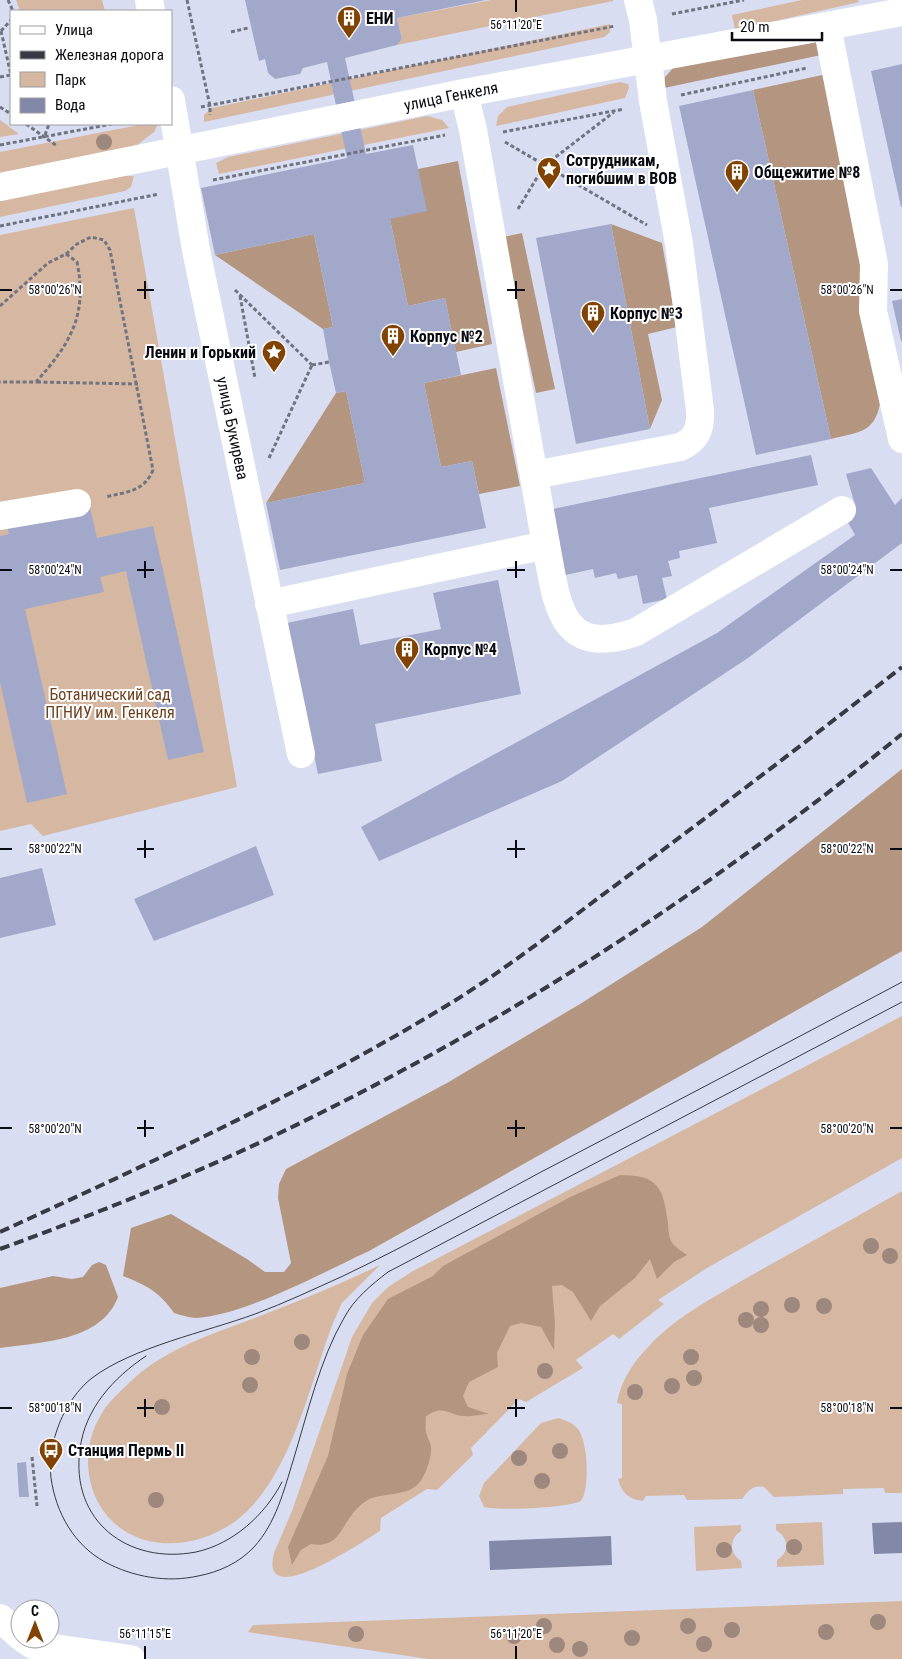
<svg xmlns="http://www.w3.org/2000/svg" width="902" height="1659" viewBox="0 0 902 1659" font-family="'Roboto Condensed',sans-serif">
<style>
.green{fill:#d6b8a2}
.forest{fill:#b4957f}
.water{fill:#8188a8}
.building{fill:#a1a8c9}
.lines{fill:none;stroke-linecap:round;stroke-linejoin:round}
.path{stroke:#707380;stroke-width:3;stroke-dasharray:4 2.5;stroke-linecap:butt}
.minor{stroke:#fff;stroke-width:28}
.tram{stroke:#373943;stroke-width:1}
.rail{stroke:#373943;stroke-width:4;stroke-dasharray:10 5;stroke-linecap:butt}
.tree{fill:#9e877d}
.ticks{fill:none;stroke:#0a0b12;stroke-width:2}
.labels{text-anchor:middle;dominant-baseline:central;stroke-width:4;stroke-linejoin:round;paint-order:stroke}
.poi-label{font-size:16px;font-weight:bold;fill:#0a0b12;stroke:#fff;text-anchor:start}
.street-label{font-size:16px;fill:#0a0b12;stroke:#fff}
.park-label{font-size:16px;fill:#6e411e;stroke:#fff}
.ticks-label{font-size:12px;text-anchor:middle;fill:#0a0b12;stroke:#fff;stroke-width:4;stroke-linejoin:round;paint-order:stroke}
</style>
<rect width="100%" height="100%" fill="#d9ddf1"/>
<path class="green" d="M16,0H102L105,11H20Z
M491,0H613V1L397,45L402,39L397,18Z
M802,0H858L859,2L735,30L732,15Z
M610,24V32L604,37L204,122V115L212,108Z
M620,82L628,84L629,88L625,98L496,126L498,116L507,107Z
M427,116L442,120L449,128L219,174L216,163L228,157Z
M0,120L19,134L0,137Z
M144,124H158L154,132L136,146L0,173V152Z
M111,176H134L131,187L125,191L0,217V201Z
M134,208L237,787L43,836L31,824L0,831V235Z
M902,1016V1158L707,1268L658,1300L664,1304L619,1339L613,1334L576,1360L583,1368L526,1402L519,1399L471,1448L473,1455L437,1490L427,1489L381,1518L380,1531C365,1540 258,1614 274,1553L292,1511L352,1337L372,1303L388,1287L413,1271Z
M902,1191V1493H885L884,1488L843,1489V1494L774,1497L764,1487C753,1485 749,1490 742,1499L687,1500L684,1495L646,1496L643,1501C628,1499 622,1493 618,1479L622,1478V1404L617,1403C621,1380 634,1361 650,1345C676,1317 711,1299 743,1280C796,1250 849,1221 902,1191Z
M380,1265L342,1303L333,1323C311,1381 295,1458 253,1505C228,1534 183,1551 145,1540C90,1524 73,1459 102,1413C108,1402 122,1390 131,1381C169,1345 223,1331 270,1312C307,1298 344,1282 380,1265Z
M558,1418C565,1420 573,1423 578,1429C588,1441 590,1489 581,1501C568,1508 498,1511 484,1507L479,1496L484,1483L541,1423Z
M822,1522L824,1565L777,1567V1560C790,1552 789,1538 776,1530V1524Z
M741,1525V1531C729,1539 729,1553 741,1561L742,1568L696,1571L694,1527Z
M902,1601V1659H428L248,1632L253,1625Z"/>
<path class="forest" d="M817,42L826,54L664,88L665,77L674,67Z
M827,74L866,254L880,404C874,434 857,432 831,439L753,90Z
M458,161L492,344L456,352L445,298L408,306L390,219L418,169Z
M611,224L662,243L677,327L648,334L662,400L650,429Z
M522,233L555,389L536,393L503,237Z
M314,234L333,327L323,329L215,255Z
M496,368L520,486L479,494L472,461L441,467L424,383Z
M346,391L365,483L266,503L336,393Z
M902,769V951L369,1251C324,1272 245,1315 197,1318C190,1318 181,1315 174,1313C160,1292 146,1285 123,1276L131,1228L171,1214L247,1259L265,1272H284L291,1263L278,1198L279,1184L286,1169L447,1083L580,1004L702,927Z
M620,1175C659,1175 663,1188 668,1223C668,1230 669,1240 674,1245C678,1249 683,1252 687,1255L674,1262L657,1279L650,1259L635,1278L600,1306L591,1321L573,1292L562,1285L552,1286L555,1323L554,1350L541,1327L521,1323L510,1326L497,1353L498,1367L469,1382L463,1396L468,1407L489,1414C482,1414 472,1417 465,1416C447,1415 444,1404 426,1416C426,1421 425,1427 426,1432C427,1438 432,1444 431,1450C431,1459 426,1472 422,1479C410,1499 381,1491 366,1501C340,1518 344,1550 311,1544L301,1550L292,1565L288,1547L328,1456L347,1374L363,1335L388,1299L433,1276L443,1266L570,1197Z
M99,1262L106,1265L118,1297C101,1342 40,1342 0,1348V1288L53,1276L72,1279L83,1277L92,1265Z"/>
<path class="water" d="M902,1522V1553L874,1554L872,1523Z
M611,1536L612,1565L490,1570L489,1541Z"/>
<path class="building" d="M245,0H486L397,18L402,39L397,45L345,58L366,154L413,145L427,211L390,219L408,306L445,298L461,375L424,383L441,467L472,461L486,528L280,570L266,503L365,483L346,391L336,393L329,362L323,329L333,327L314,234L215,255L201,188L347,158L327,62L303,68L300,74L275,79L268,73L265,59L259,61Z
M902,64V207H901L871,71Z
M753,90L831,439L756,455L679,106Z
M611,224L650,429L576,444L536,238Z
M902,299V341H901L892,301Z
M811,455L818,485L709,508L717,543L679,551L680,558L668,561L672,576L662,578L667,599L643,604L637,575L618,579L616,573L595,578L593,569L561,576L548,510Z
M871,468L895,505L902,498V543L748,658L562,781L379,861L361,827L717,633L855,535L845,517L856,508L846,474Z
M90,507L97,538L153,526L204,752L168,760L126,571L100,577L104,592L25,609L67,794L27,803L0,682V536L9,534L7,526Z
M498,580L521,694L375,724L382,761L318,774L287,623L353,609L360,645L441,629L433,593Z
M256,846L274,895L154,941L134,899Z
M42,868L56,925L0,938V878Z
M26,1462L29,1497H19L17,1463Z"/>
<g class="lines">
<path class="path" d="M8,0L13,11
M187,0L210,106V115
M672,14L744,0
M1,31L11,75
M1,31L11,20
M231,32L248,28
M0,77L11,75
M681,95L807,68
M0,107L11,114
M201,107L615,26
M26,124L57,146
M503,132L624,109
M45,135L49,124
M505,142L647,225
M0,145L112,124
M213,180L445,135
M518,209L544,166L614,112
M0,226L159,194
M66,254L77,244L91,237L104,240L110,250L153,470C144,492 126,492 105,497
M235,290L312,365
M240,296L255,378
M0,306L48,263L66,254L77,262C88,315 70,344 36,382H0
M312,365L329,362
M37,382L138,384
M269,458L312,365
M32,1457L37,1506"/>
<g class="minor">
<path d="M149,0L151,11"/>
<path d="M827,26L874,264L873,311L902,439"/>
<path d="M464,93L473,130L546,545C557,602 559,659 636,632L842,510"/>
<path id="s1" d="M171,100L196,250L301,754"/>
<path id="s2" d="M0,187L464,93L902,12"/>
<path d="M534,475L680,447C697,440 701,428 700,410L679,244L653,101L643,20L638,0"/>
<path d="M0,516L77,503"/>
<path d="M269,604L546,545"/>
<path d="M0,1618L20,1636"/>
<path d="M24,1639L33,1645L131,1659"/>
</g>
<path class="tram" d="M902,982C782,1046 662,1109 541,1172C476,1207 410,1244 343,1276C314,1289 285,1303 255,1314C206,1332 133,1347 92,1378C64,1400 47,1443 51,1478C56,1513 74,1545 105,1562C133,1577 167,1583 198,1576C219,1572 239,1563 254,1547C276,1523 284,1490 293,1461C307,1415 320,1359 344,1318C354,1299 371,1285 388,1272L902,1002
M146,1356C113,1378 85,1409 80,1449C70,1521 128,1565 196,1552C233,1544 265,1515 282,1482"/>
<path class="rail" d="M0,1232C150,1163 299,1095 441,1009C505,971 564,923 624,879C718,809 810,739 902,667
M0,1249C98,1213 196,1174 290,1128C509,1022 714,887 902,734"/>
</g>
<g class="tree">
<circle cx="104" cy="142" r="8"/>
<circle cx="871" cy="1246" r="8"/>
<circle cx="890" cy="1256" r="8"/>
<circle cx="792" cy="1305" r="8"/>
<circle cx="824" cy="1306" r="8"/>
<circle cx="761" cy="1309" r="8"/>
<circle cx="746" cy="1320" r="8"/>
<circle cx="761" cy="1325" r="8"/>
<circle cx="302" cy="1342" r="8"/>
<circle cx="252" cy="1357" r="8"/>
<circle cx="691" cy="1357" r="8"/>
<circle cx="545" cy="1371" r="8"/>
<circle cx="694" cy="1378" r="8"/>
<circle cx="250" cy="1385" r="8"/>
<circle cx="672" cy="1386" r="8"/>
<circle cx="635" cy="1392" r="8"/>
<circle cx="162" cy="1407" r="8"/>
<circle cx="560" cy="1451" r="8"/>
<circle cx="519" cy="1458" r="8"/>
<circle cx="542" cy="1481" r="8"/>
<circle cx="156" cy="1500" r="8"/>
<circle cx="794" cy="1547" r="8"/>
<circle cx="724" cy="1550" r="8"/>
<circle cx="878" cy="1622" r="8"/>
<circle cx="544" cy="1626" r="8"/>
<circle cx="688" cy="1626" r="8"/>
<circle cx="732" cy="1630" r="8"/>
<circle cx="826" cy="1632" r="8"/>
<circle cx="356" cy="1634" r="8"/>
<circle cx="514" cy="1636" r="8"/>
<circle cx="632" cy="1638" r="8"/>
<circle cx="704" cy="1644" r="8"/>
<circle cx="557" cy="1645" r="8"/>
<circle cx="580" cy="1649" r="8"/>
</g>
<path class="ticks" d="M516,0V12M145,281V299M516,281V299M0,290H12M137,290H154M507,290H525M890,290H902M145,561V578M516,561V578M0,570H12M137,570H154M507,570H525M890,570H902M145,840V858M516,840V858M0,849H12M137,849H154M507,849H525M890,849H902M145,1120V1137M516,1120V1137M0,1128H12M137,1128H154M507,1128H525M890,1128H902M145,1399V1417M516,1399V1417M0,1408H12M137,1408H154M507,1408H525M890,1408H902M145,1646V1659M516,1646V1659"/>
<defs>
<symbol id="building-pin" viewBox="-11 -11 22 30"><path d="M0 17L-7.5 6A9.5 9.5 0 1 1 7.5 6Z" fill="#814303" stroke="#fff"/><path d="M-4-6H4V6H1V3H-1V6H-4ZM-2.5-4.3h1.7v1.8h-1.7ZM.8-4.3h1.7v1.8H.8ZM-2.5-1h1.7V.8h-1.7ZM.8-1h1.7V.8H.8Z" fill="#fff"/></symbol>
<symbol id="sight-pin" viewBox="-11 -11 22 30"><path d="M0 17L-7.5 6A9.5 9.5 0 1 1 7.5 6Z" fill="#814303" stroke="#fff"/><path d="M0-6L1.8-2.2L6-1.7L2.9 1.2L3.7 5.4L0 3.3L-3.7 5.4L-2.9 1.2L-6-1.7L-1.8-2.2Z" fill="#fff"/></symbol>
<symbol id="bus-pin" viewBox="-11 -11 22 30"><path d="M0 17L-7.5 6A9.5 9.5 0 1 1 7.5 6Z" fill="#814303" stroke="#fff"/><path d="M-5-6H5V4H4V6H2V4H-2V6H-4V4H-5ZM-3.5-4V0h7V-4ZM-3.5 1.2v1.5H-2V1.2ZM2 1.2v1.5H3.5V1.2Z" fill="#fff"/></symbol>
</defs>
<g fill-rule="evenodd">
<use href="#building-pin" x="335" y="4" width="28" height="38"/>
<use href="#sight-pin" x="535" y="155" width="28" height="38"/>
<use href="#building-pin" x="723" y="158" width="28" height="38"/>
<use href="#building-pin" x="579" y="299" width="28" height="38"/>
<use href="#building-pin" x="379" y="322" width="28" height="38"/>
<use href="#sight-pin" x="260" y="338" width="28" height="38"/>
<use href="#building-pin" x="393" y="635" width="28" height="38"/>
<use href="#bus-pin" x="37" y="1436" width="28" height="38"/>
</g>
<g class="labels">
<g class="poi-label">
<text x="366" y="18">ЕНИ</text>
<text x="566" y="160">Сотрудникам,<tspan x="566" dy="18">погибшим в ВОВ</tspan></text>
<text x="754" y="172">Общежитие №8</text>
<text x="610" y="313">Корпус №3</text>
<text x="410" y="336">Корпус №2</text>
<text x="256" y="352" text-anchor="end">Ленин и Горький</text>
<text x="424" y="649">Корпус №4</text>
<text x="68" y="1450">Станция Пермь II</text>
</g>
<g class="street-label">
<text stroke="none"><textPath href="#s2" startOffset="460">улица Генкеля</textPath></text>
<text stroke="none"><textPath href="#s1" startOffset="334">улица Букирева</textPath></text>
</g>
<g class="park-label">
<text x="110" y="694">Ботанический сад<tspan x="110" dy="18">ПГНИУ им. Генкеля</tspan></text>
</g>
</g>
<g class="ticks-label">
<text x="516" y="29">56°11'20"E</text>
<text x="55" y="294">58°00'26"N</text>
<text x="847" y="294">58°00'26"N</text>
<text x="55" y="574">58°00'24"N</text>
<text x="847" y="574">58°00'24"N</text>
<text x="55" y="853">58°00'22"N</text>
<text x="847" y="853">58°00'22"N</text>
<text x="55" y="1133">58°00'20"N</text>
<text x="847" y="1133">58°00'20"N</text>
<text x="55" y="1412">58°00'18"N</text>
<text x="847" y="1412">58°00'18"N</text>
<text x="145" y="1638">56°11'15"E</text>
<text x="516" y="1638">56°11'20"E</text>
</g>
<rect x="10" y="10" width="162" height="115" fill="#ffffff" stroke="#9d9da0"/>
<rect x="20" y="26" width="25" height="8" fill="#ffffff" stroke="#9d9da0"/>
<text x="55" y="35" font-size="15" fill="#0a0b12">Улица</text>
<rect x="20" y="51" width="25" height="8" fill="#373943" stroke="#9d9da0"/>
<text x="55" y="60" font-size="15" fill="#0a0b12">Железная дорога</text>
<rect x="20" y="72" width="25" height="15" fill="#d6b8a2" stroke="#9d9da0"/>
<text x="55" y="85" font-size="15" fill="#0a0b12">Парк</text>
<rect x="20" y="98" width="25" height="15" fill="#8188a8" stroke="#9d9da0"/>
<text x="55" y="110" font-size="15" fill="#0a0b12">Вода</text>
<g transform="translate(35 1624)"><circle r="24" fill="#ffffff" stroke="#9d9da0"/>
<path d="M0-4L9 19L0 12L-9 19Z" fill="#814303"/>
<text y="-8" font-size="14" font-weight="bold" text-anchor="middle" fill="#0a0b12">С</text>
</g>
<path d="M732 32v8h90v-8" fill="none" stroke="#0a0b12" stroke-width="2.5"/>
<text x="740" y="32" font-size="15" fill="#0a0b12" stroke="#ffffff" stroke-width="4" paint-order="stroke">20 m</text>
</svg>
